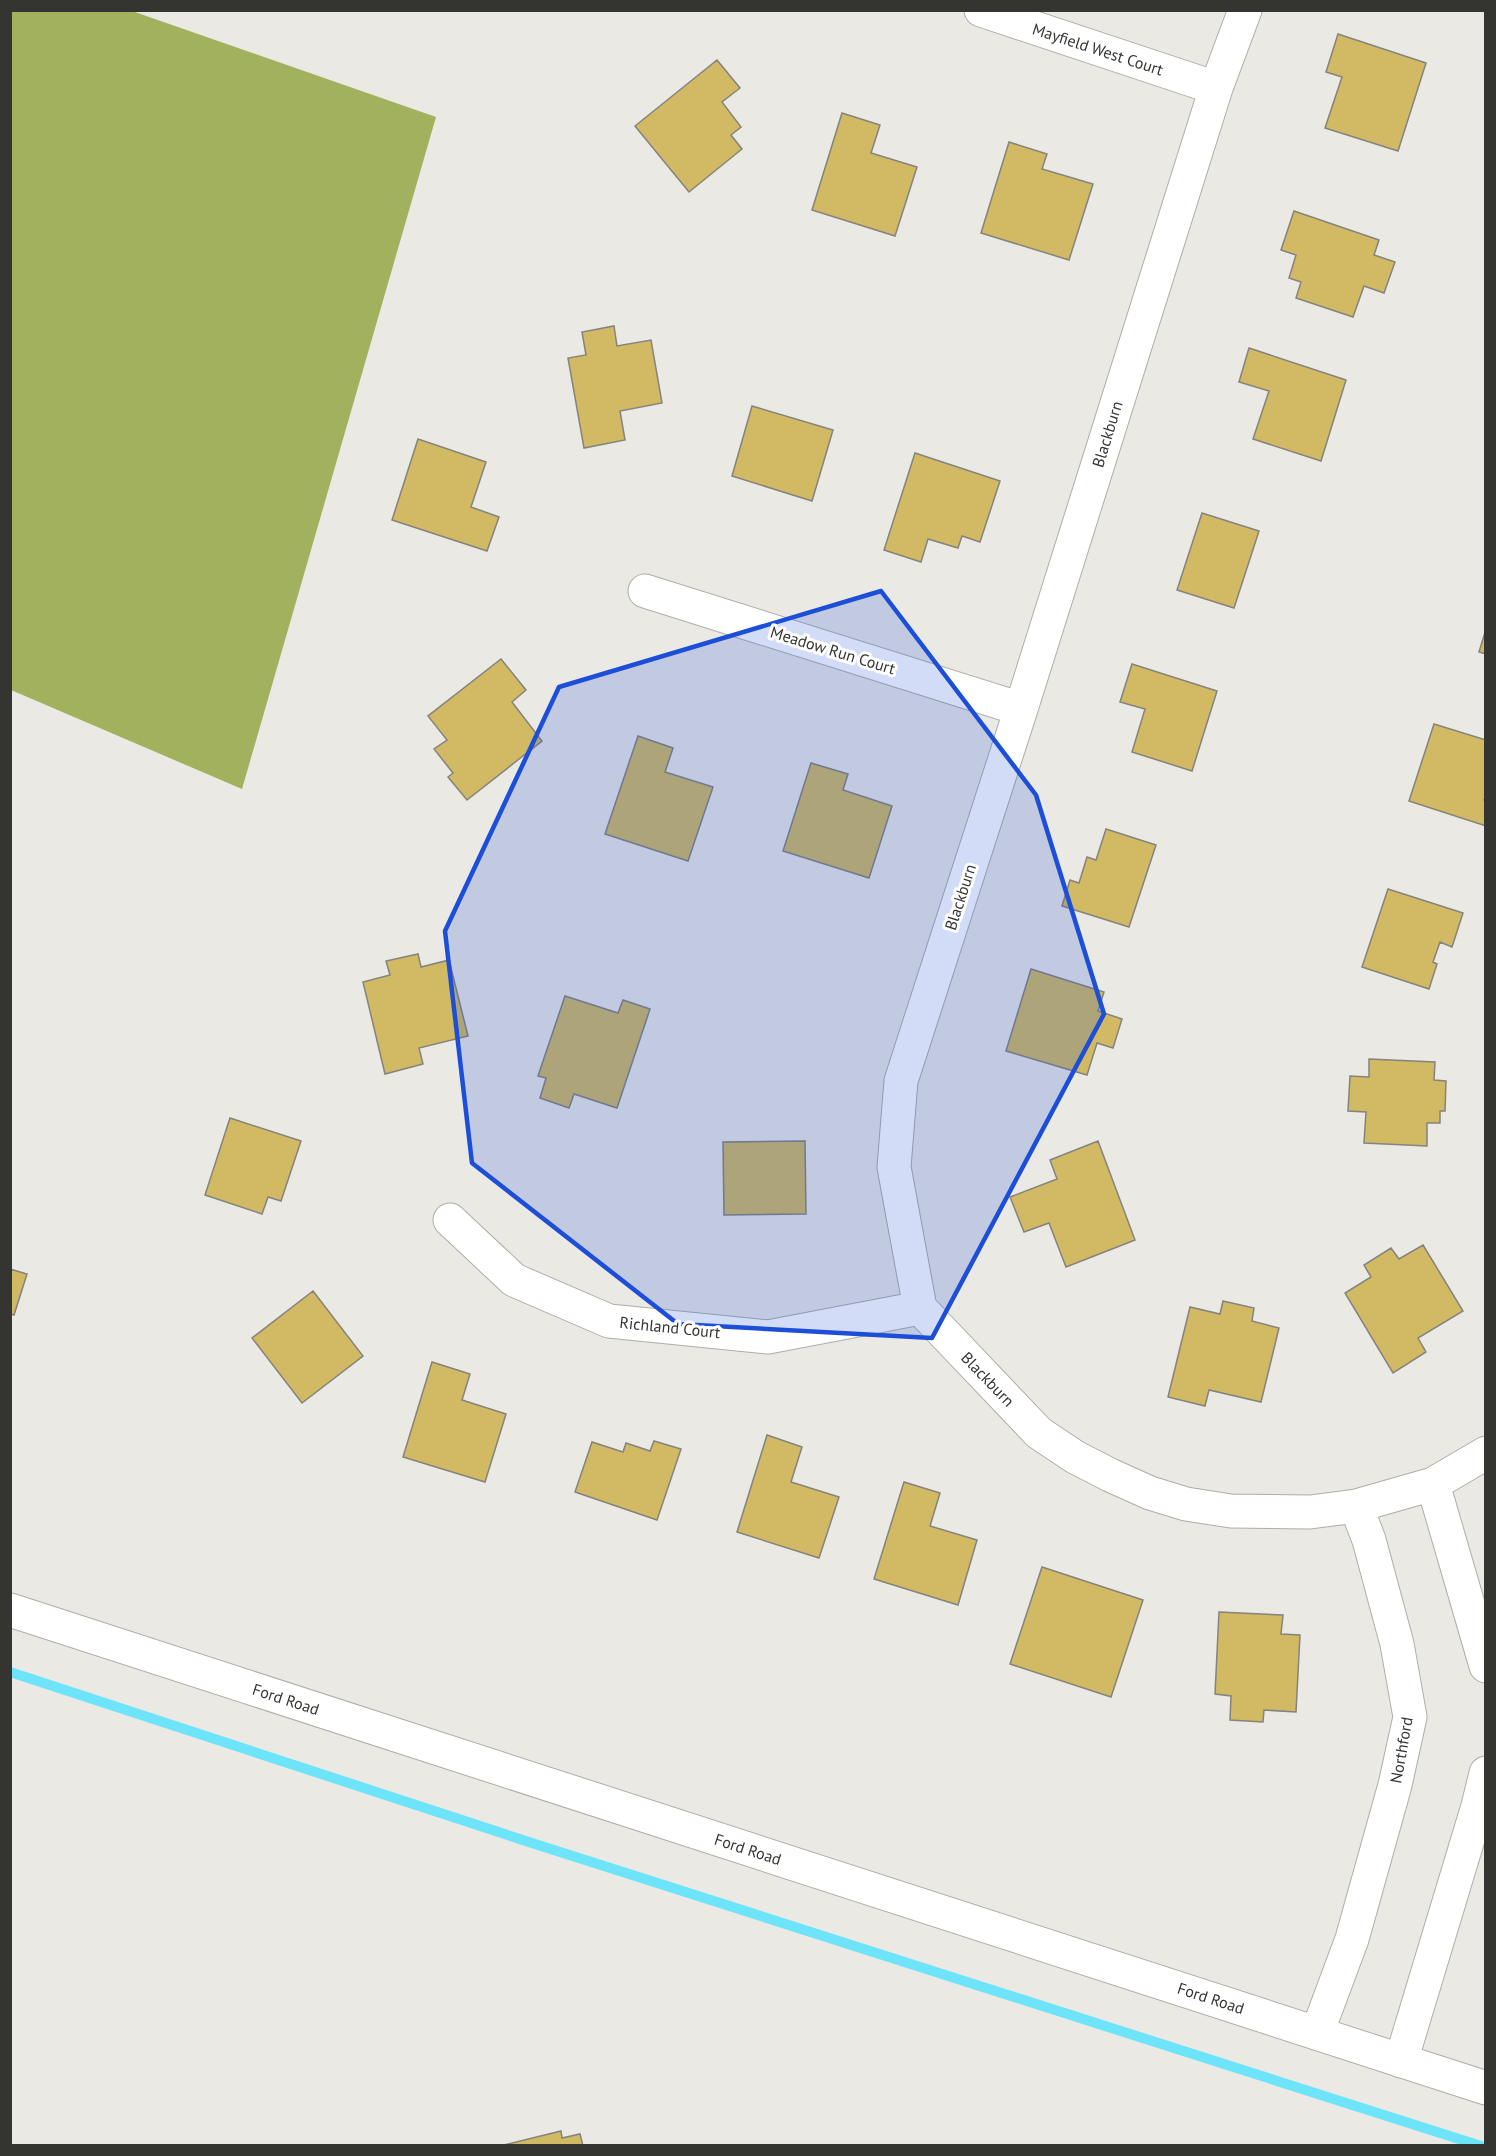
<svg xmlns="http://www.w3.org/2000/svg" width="1496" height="2156" viewBox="0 0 1496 2156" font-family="'PT Sans',sans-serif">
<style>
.forest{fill:#a2b15d}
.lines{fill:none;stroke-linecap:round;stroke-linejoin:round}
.stream{stroke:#6de4f9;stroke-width:10}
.building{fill:#d2b963;stroke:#85837e;stroke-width:1.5}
.minor-casing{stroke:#afada8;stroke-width:35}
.major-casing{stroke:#afada8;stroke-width:35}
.minor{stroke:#fff;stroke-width:33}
.major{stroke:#fff;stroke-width:33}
.marked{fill:#1d4ed8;fill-opacity:0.2;stroke:#1d4ed8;stroke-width:4.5;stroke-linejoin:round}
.labels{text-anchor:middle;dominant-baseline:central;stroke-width:6;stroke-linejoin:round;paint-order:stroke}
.street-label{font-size:16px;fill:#343431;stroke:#fff}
</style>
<rect width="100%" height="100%" fill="#eae9e3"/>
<path class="forest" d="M11,10L132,11L436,117L242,789L11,690Z"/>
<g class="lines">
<path class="stream" d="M10,1672L535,1844L1481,2146"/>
</g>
<path class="building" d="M1338,34L1426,63L1398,151L1325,128L1342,77L1326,72Z
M717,60L740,88L722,102L741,127L731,135L742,149L689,192L635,126Z
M842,113L880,125L871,153L917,167L895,236L812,210Z
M1009,142L1047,154L1042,169L1093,184L1069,260L981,233Z
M1294,211L1379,240L1374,255L1395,262L1384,293L1364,286L1353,317L1296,298L1301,282L1289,278L1296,255L1281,250Z
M614,326L617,346L651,340L662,403L620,411L625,440L584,448L568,358L586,355L582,332Z
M1249,348L1346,380L1321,461L1253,439L1269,391L1239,382Z
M752,406L833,430L812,501L732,476Z
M418,439L486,462L471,507L499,517L487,551L392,520Z
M915,453L1000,481L980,542L962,536L958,548L928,539L921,562L884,550Z
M1202,513L1259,531L1234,608L1177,590Z
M1486,629V654L1479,652Z
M501,659L526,690L512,702L542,741L467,800L448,777L453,773L434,749L447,740L428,716Z
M1132,664L1217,691L1192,771L1132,752L1145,709L1120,702Z
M1434,724L1486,740V795L1484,800L1486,801V826L1409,801Z
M638,736L673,748L665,772L713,787L688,861L605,834Z
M811,763L848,774L843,790L892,806L869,878L783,851Z
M1106,829L1156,845L1129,927L1062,906L1070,880L1079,883L1087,857L1096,860Z
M1388,889L1463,913L1452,947L1440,942L1433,962L1437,964L1429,989L1362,967Z
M418,954L421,967L449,960L468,1036L419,1048L423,1064L385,1074L363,982L390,975L386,961Z
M1031,969L1104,992L1098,1011L1122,1019L1113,1048L1097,1043L1087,1075L1006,1051Z
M565,996L618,1013L623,1000L650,1009L617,1108L574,1094L569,1108L540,1098L546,1078L538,1076Z
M1369,1059L1435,1062L1434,1080L1446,1081L1445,1111H1440V1123H1427V1146L1364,1143L1366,1112L1348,1111L1350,1076L1369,1077Z
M230,1118L301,1141L281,1201L268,1197L262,1214L205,1195Z
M805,1141L806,1214L724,1215L723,1142Z
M1098,1141L1135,1240L1066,1267L1049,1223L1024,1232L1010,1197L1057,1179L1050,1160Z
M1423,1245L1463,1311L1418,1338L1426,1352L1393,1373L1345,1293L1371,1277L1364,1265L1391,1248L1399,1259Z
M10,1269L27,1274L14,1315L10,1314Z
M313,1291L363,1356L302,1403L252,1338Z
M1223,1301L1254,1308L1252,1321L1279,1328L1261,1402L1209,1390L1205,1406L1168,1397L1190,1307L1220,1314Z
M432,1362L470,1374L462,1400L506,1414L485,1482L403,1457Z
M767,1435L802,1447L791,1482L839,1497L819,1558L737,1532Z
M654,1441L681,1449L657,1520L575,1492L592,1442L623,1452L626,1443L650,1451Z
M904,1482L940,1493L930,1526L977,1540L958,1605L874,1579Z
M1042,1567L1143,1600L1111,1697L1010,1664Z
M1219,1612L1283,1615L1281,1634L1300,1635L1296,1712L1264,1710L1263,1722L1230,1720L1231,1696L1215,1694Z
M561,2131L562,2138L580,2134L583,2146H500Z"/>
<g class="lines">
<defs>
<path id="minor" d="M981,10L1216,88
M1245,10L1216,88L1021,709L901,1081L894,1167L920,1308L1039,1433L1075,1457L1110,1475L1150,1493L1186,1504L1231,1511L1310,1512L1356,1506L1433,1484L1486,1453
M645,591L1021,709
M450,1220L514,1280L609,1321L768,1337L920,1308
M1433,1484L1486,1666
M1317,2033L1352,1939L1395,1785L1410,1717L1397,1644L1369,1540L1356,1506
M1401,2061L1478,1806L1486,1773"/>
<path id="major" d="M10,1610L1486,2088"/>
</defs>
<use href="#minor" class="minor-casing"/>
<use href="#major" class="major-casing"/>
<use href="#minor" class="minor"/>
<use href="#major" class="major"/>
</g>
<path class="marked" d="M881,591L1036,795L1104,1014L932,1338L678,1324L472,1163L445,931L559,687Z"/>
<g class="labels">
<g class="street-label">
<text transform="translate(1098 49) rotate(18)">Mayfield West Court</text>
<text transform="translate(1107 434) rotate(-73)">Blackburn</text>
<text transform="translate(833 650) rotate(17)">Meadow Run Court</text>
<text transform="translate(960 897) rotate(-72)">Blackburn</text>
<text transform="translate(670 1327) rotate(6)">Richland Court</text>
<text transform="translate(988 1379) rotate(46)">Blackburn</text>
<text transform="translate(286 1699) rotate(18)">Ford Road</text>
<text transform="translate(1401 1750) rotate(-80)">Northford</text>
<text transform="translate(748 1849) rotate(18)">Ford Road</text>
<text transform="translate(1211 1998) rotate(18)">Ford Road</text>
</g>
</g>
<rect width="1496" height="2156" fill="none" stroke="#343431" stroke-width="24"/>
</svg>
